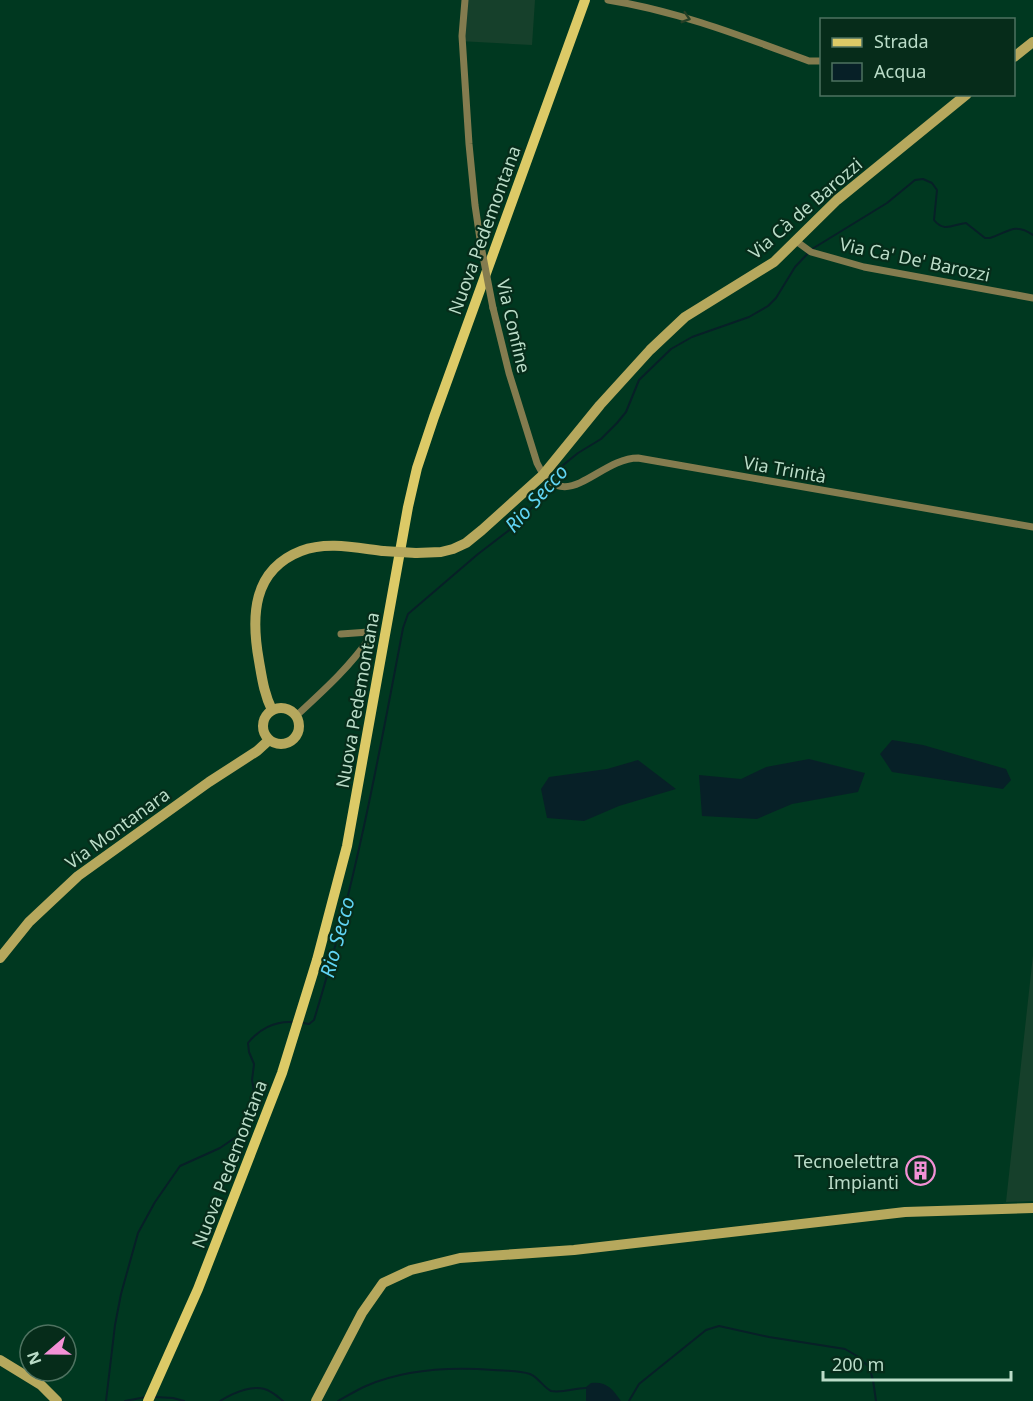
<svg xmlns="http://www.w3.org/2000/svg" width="1033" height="1401" viewBox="0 0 1033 1401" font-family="'Noto Sans',sans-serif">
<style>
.built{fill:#16402b}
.water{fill:#072027}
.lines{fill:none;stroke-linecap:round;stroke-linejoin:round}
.stream{stroke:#072027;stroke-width:2}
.street{stroke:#847c4f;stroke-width:7}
.secondary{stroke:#b6a85d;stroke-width:10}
.primary{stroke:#dcca67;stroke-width:10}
.street-bridge{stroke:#847c4f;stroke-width:7}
.secondary-bridge{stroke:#b6a85d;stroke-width:10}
.oneway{stroke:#264027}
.labels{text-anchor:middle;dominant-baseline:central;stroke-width:4.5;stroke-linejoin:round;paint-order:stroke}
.street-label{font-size:18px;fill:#badcc8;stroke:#062c1a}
.poi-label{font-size:18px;fill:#badcc8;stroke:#062c1a;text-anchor:end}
.water-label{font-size:20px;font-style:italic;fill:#60d4f4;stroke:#062c1a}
</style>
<rect width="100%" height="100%" fill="#003820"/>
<path class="built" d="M464,0H535L532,45L459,41Z
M1033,955V1201L1006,1202Z"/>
<path class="water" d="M892,740L923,745L1006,769L1011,780L1003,789L892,772L880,754Z
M809,759L865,773L858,792L792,804L757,819L702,816L699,775L741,779L766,767Z
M638,760L676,789L619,806L584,821L547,818L541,789L549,777L607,769Z
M591,1383C606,1381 613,1389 621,1401H586V1387Z"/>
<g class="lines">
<path class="stream" d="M303,1023L309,1024L314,1020C354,890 378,762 403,628L408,614L478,554L516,525L538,501L557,470L578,453L601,439L617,423L626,412L639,380L671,349L692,337L749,317L768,306L776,298L795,267L812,249L887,203L915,180L923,179L932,183L937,190L934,220C944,233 954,224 966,223L985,238H990C1008,232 1015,222 1033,235
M155,1397L173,1398L184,1401
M106,1401L115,1325L121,1294L138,1233L155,1202L180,1166L220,1148L239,1135L250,1114L255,1097L252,1080L254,1064L249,1052L248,1043C259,1029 275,1021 292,1022
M125,1401L146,1397
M220,1401C233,1393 256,1382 271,1392C275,1394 279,1398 283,1401
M338,1401C347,1396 357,1390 366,1386C405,1369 452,1367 493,1370C505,1371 518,1370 530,1374C538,1377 543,1387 551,1391C564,1393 574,1388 586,1388
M629,1401L639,1384L706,1330L719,1326L769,1337L845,1349L857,1356L869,1367L873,1380L876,1401"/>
<path class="street" d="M465,0L462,36L469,144L475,205L481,246
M608,0C678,11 744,37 809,61H822
M796,241L811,252L864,267L1033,298
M493,308L509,373L537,463C564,519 598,458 638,458L1033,527
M296,716C323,691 350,667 371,636L369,632L341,634"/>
<path class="secondary" d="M1014,57L1033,42
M416,553L441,552L453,549L466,543L482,530L543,475L600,405L650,350L685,317L774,262L837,200L967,94
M263 726a18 18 0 1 1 36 0a18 18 0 1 1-36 0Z
M272,710C264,694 262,678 259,661C251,617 252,570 301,551C327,541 357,548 383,551
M0,958L29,922L78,876L209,782L257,751L269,740
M0,1360L41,1385L57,1401
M316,1401L362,1313L383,1283L411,1270L460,1258L574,1250L905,1212L1033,1208"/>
<path class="primary" d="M148,1401L198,1289L282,1073L317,960L347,846L408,507L417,468L434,417L585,0"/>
<path class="street-bridge" d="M481,246L493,308"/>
<path class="secondary-bridge" d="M383,551L416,553"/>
</g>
<defs><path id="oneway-chevron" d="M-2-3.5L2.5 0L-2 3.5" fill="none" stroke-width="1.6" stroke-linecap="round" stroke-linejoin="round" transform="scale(1.5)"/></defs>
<use class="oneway" href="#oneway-chevron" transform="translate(686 18) rotate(17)"/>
<defs>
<symbol id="building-ring" viewBox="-11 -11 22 22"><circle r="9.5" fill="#062c1a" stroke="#f391d6" stroke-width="1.5"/><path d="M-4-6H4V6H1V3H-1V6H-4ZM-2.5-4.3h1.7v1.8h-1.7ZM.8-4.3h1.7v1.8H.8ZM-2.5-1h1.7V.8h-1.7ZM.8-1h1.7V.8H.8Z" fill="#f391d6"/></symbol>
</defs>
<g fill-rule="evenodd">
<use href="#building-ring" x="904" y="1154" width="33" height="33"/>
</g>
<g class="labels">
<g class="street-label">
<text transform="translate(805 208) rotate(-41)">Via Cà de Barozzi</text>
<text transform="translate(484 230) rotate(-70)">Nuova Pedemontana</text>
<text transform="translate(915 259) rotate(12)">Via Ca' De' Barozzi</text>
<text transform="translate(514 326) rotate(77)">Via Confine</text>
<text transform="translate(785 469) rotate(10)">Via Trinità</text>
<text transform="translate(357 700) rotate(-80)">Nuova Pedemontana</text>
<text transform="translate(117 828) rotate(-36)">Via Montanara</text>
<text transform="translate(229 1164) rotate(-69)">Nuova Pedemontana</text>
</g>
<g class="poi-label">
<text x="899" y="1161">Tecnoelettra<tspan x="899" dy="21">Impianti</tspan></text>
</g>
<g class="water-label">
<text transform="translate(536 498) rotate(-48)">Rio Secco</text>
<text transform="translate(337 937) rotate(-75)">Rio Secco</text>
</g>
</g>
<rect x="820" y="18" width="195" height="78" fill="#062c1a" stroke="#4e7260" stroke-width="1.5"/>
<rect x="832" y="38" width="30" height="9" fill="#dcca67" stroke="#4e7260" stroke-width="1.5"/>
<text x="874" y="48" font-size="18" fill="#badcc8">Strada</text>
<rect x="832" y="63" width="30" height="18" fill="#072027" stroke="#4e7260" stroke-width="1.5"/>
<text x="874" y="78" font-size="18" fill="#badcc8">Acqua</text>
<g transform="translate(48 1353) rotate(250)"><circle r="28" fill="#062c1a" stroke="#4e7260" stroke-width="1.5"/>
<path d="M0-4.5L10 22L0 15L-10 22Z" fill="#f391d6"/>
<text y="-9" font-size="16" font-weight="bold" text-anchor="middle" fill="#badcc8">N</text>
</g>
<path d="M823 1371v9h188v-9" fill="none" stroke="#badcc8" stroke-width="3"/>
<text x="832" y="1371" font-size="18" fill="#badcc8" stroke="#062c1a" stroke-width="4.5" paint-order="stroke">200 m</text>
</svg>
